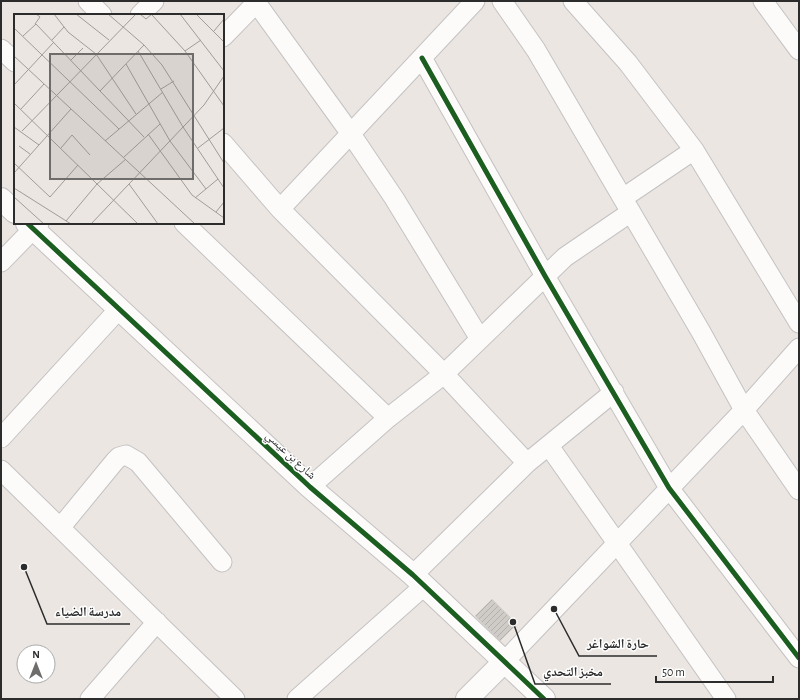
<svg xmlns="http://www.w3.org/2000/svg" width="800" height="700" viewBox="0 0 800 700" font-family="'Alegreya Sans','Noto Naskh Arabic',sans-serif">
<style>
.building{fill:url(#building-hatch);stroke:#d6d2cd}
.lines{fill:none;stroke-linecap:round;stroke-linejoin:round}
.street-casing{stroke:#c4c2c3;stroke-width:21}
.secondary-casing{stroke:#c4c2c3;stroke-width:24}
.street{stroke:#fcfbfa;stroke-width:19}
.secondary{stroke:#fcfbfa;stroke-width:22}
.cycleway-casing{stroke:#fff;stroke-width:8}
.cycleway{stroke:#1b5e20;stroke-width:5}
.labels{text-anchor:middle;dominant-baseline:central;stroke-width:3;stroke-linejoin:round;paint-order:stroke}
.street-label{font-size:12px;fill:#2c2c2c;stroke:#fff}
.inset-road{fill:none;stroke:#9f9c99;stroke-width:1}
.view{fill:#6f6d6b;fill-opacity:0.15;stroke:#6f6d6b;stroke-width:2}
.inset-edge{fill:none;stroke:#2c2c2c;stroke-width:2}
.leader{fill:none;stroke:#2c2c2c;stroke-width:1.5}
.callout-dot{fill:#2c2c2c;stroke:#fff;stroke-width:1.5}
.callout-label{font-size:13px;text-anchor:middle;font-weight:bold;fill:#2c2c2c;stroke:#fff;stroke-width:3;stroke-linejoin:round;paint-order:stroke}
</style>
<defs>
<pattern id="building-hatch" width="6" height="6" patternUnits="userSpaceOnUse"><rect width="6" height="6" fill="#cfccc8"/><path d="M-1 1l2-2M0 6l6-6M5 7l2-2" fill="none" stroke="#b2afac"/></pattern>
</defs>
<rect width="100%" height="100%" fill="#ebe6e1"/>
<path class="building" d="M492,599L517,624L500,641L475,616Z"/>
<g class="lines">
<defs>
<path id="street" d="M88,1L102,15
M255,1L351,134L394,198L480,339
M502,1L536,50L701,332L744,410L799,490
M573,1L628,63L694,150L799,323
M763,1L799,50
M140,15L154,1
M223,37L258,1
M1,49L15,62
M422,58L545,276L669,488L799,658
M223,143L280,209L444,374L527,463
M623,198L694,150
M280,209L475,1
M184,223L388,418
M1,262L39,223
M1,438L119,309
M549,446L726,699
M1,470L235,699
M310,487L388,418L444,374L565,257L631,212
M60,528L115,461L119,457L126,455L138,462L222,562
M413,575L527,463L614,392
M504,662L744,410L799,348
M90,699L157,622
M297,699L424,586"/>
<path id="secondary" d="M1,199L15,212
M27,223L310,487L413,575L544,699
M467,699L504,662"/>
</defs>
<use href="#street" class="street-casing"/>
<use href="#secondary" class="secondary-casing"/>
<use href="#street" class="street"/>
<use href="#secondary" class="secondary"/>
<defs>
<path id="cycleway" d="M422,58L545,276L669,488L799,658
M27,223L310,487L413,575L544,699"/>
</defs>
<use href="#cycleway" class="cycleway-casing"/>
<use href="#cycleway" class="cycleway"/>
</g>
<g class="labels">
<g class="street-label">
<text transform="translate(291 455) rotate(43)">شارع بن عيسي</text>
</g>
</g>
<g transform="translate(14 14)">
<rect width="210" height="210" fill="#ebe6e1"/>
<path class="inset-road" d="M40,0L54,18L82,40L122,100M62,0L95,26M94,0L130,31L148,51L210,149M126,0L132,5L138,0M166,0L210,57M182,0L210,28M138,1L171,37L210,92M21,10L26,3L22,0M0,14L105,115M200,17L210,5M9,22L22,10L130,123M38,26L50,13M124,37L169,113L210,174M171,37L187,26M0,42L181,210M57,46L69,34M112,50L156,127L192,175M0,71L40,28M147,75L160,67M86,77L130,31M0,89L124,210M7,95L30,70M0,113L25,131M8,117L122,0M134,120L178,181L210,204M91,127L149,78M5,132L16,140M47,134L58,121L76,141M184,134L210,114M110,143L146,110M0,149L36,183L64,151M0,159L57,95M115,170L144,210M0,174L57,210M0,183L30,210M181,184L204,165M202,198L210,188M52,207L83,170L112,145M77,210L190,91L210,62"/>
<path class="view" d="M36,40H179V165H36Z"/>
<rect width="210" height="210" class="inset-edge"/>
</g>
<path class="leader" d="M24 567L47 624H130M554 609L579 656H657M513 622L535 684H611"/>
<g class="callout-dot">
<circle cx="24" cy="567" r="4"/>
<circle cx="554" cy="609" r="4"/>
<circle cx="513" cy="622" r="4"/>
</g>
<g class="callout-label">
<text x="88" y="616">مدرسة الضياء</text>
<text x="618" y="648">حارة الشواغر</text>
<text x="573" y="676">مخبز التحدي</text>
</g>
<rect width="800" height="700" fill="none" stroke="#2c2c2c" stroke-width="4"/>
<g transform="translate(36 664)"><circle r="19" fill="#ffffff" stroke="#ababab"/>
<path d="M0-3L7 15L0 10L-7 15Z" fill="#6f6d6b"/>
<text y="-6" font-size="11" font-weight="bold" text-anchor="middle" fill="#2c2c2c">N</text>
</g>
<path d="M656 676v6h117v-6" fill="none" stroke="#2c2c2c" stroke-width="2"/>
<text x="662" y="676" font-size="12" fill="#2c2c2c" stroke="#ffffff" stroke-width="3" paint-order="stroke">50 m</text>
</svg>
